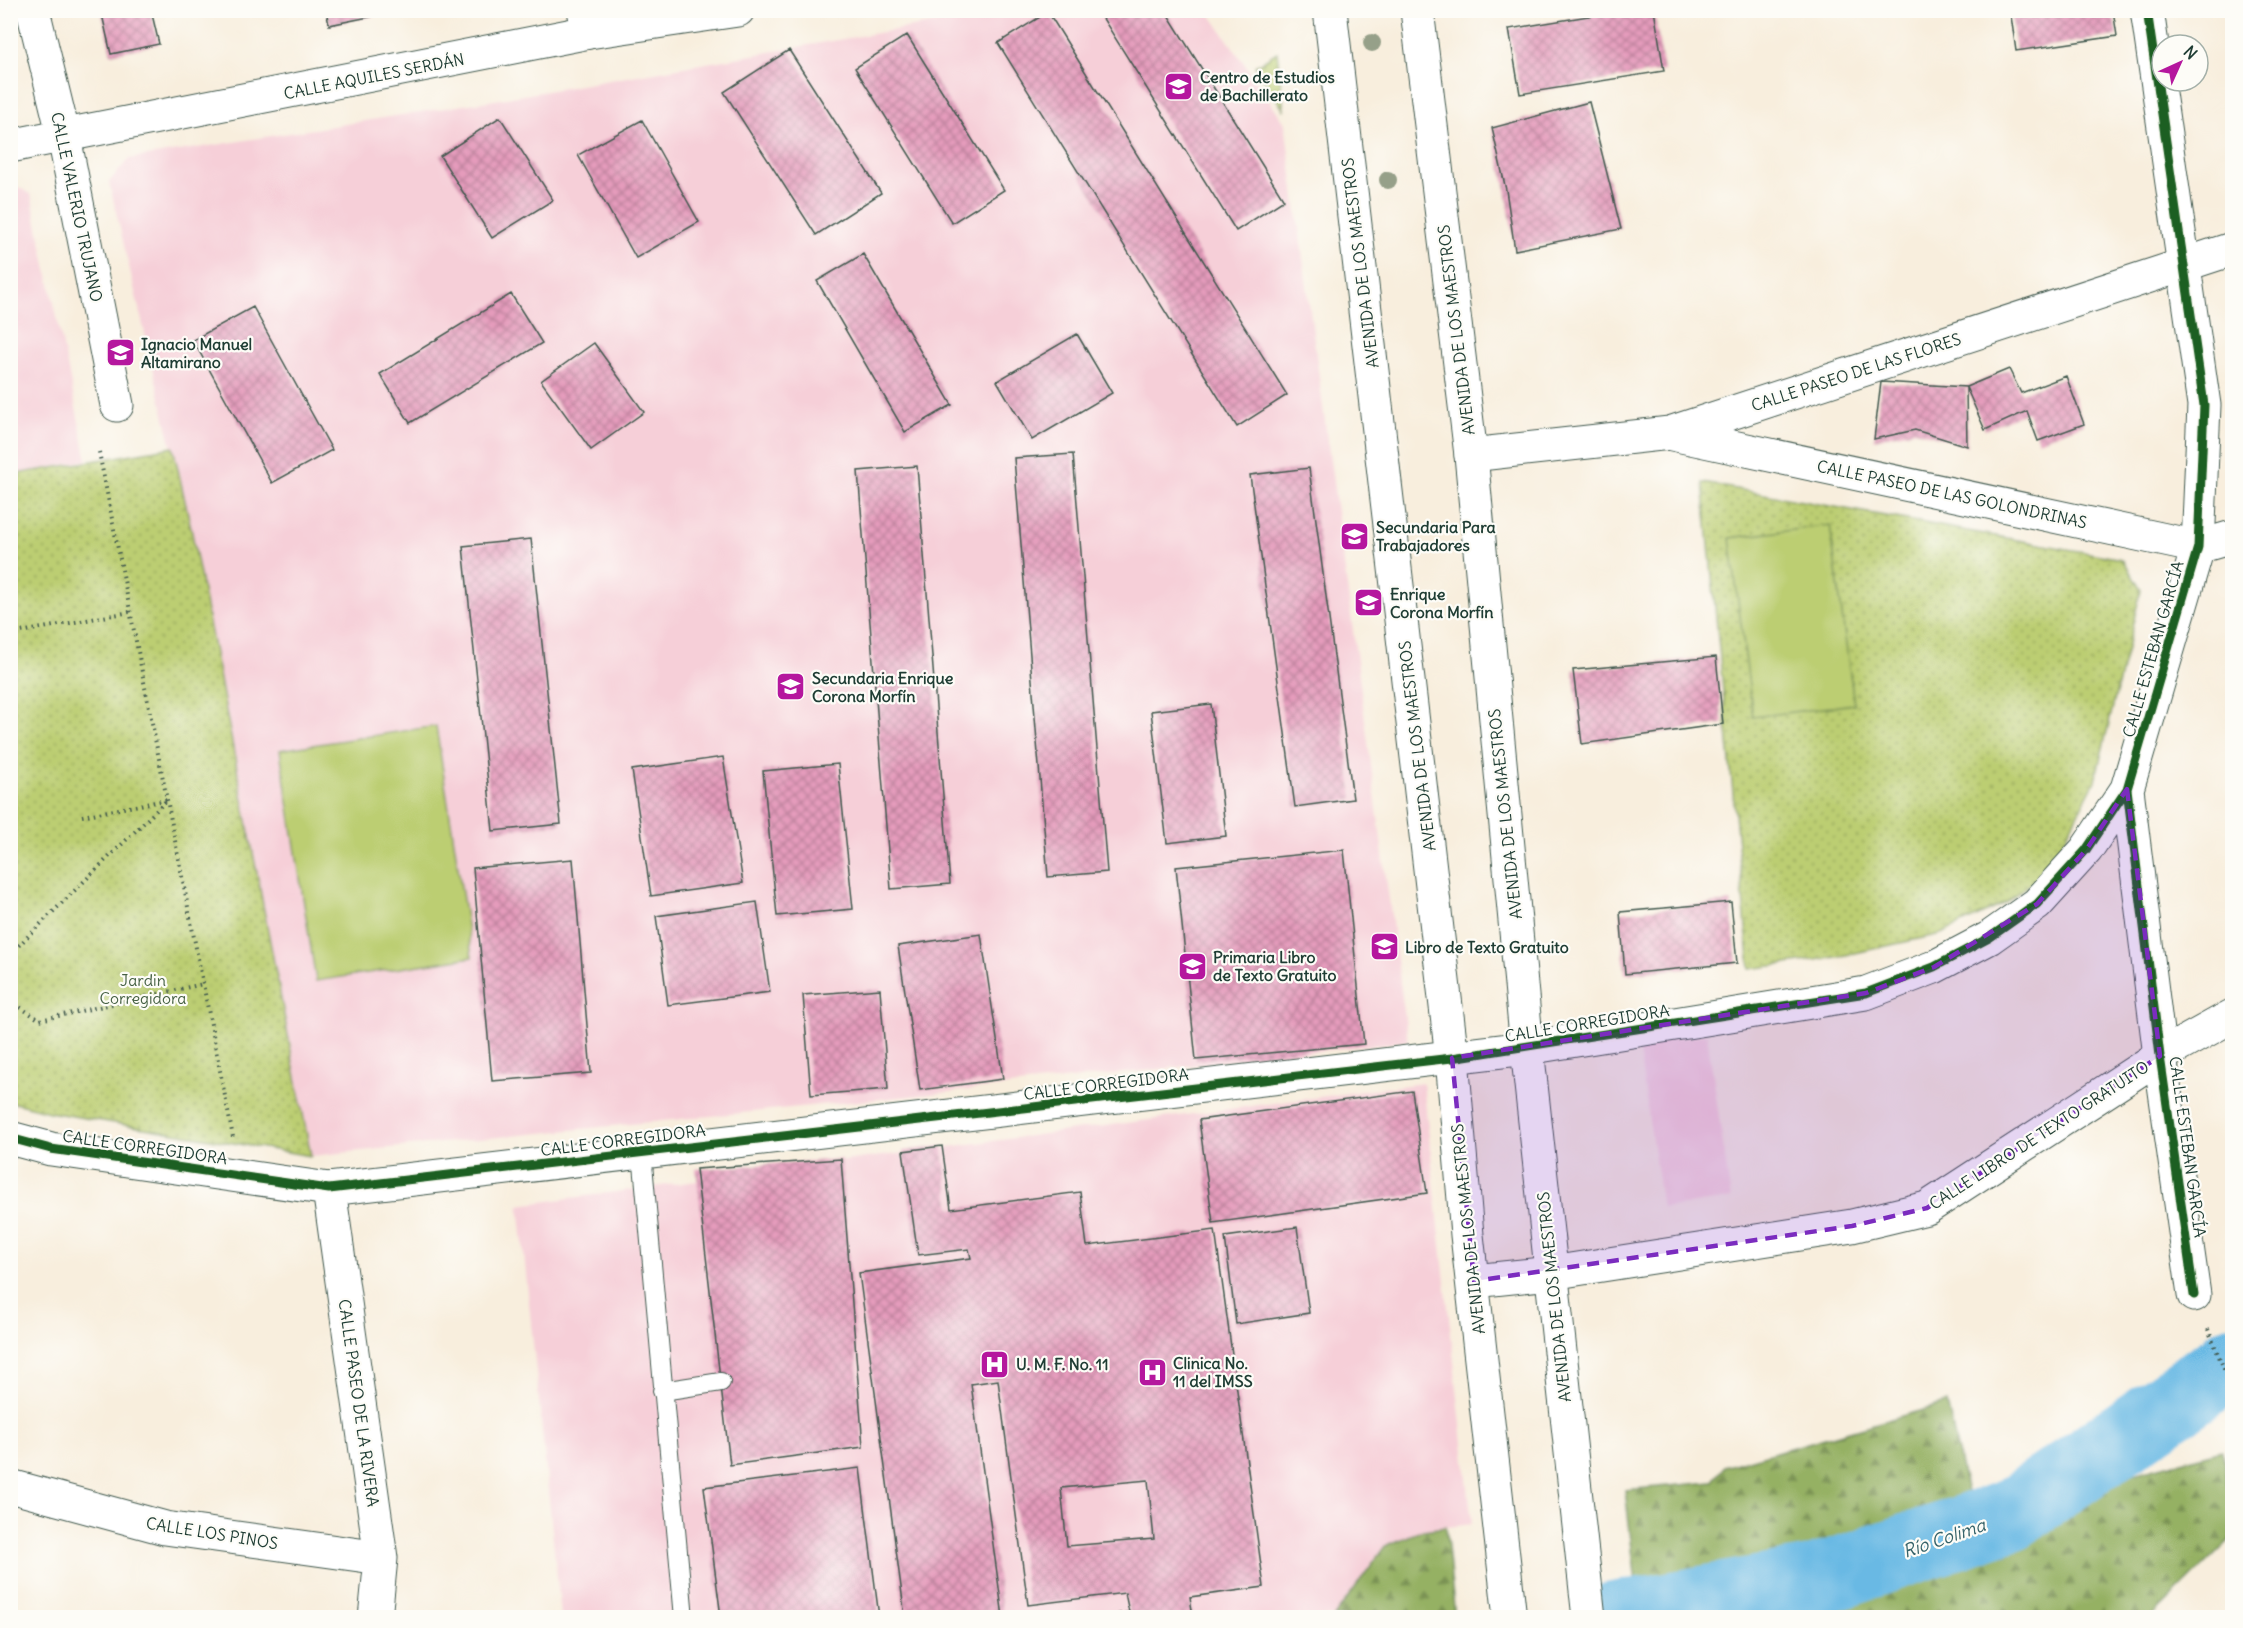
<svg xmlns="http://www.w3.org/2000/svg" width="2243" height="1628" viewBox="0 0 2243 1628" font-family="Delius,sans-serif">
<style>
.built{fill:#f6cfd8}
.green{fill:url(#green-dots);stroke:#6e8653;stroke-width:1.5}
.forest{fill:url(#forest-firs);stroke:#5a774c;stroke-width:1.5}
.pitch{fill:#bcce72;stroke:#6e8653;stroke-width:1.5}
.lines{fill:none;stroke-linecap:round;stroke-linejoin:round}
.river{stroke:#69b9e4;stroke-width:72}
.building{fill:url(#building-cross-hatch);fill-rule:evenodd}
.service-casing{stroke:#40584d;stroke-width:20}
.minor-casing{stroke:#40584d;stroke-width:35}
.tertiary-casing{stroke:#40584d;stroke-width:35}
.primary-casing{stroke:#40584d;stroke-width:35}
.path{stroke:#40584d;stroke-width:4;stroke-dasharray:1.5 4.5;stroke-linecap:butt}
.service{stroke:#fff;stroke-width:18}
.minor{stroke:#fff;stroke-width:33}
.tertiary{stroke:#fff;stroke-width:33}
.primary{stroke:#fff;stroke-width:33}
.cycleway-casing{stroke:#fdfcf7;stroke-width:13}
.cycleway{stroke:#1b5e20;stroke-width:9}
.tree{fill:#96a089}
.marked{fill:#7b2cbf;fill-opacity:0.2;stroke:#7b2cbf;stroke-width:4.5;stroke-dasharray:12 8;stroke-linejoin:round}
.labels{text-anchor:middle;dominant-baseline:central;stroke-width:4.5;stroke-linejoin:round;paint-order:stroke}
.street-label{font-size:16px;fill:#1f3d34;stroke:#fdfcf7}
.poi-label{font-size:16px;font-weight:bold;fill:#1f3d34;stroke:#fdfcf7;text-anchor:start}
.park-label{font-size:16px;fill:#466144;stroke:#fdfcf7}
.water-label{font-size:18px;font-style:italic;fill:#356269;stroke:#fdfcf7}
</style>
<defs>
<pattern id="green-dots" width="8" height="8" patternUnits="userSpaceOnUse" patternTransform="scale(1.5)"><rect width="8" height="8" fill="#bcce72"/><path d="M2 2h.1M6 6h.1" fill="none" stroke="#98a85e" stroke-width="1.8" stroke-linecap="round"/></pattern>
<pattern id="forest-firs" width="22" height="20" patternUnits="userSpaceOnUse" patternTransform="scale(1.5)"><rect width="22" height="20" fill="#95b164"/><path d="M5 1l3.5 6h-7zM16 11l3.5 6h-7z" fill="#799153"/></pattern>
<pattern id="building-cross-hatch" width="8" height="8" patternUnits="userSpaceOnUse" patternTransform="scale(1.5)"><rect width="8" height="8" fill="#e59bbc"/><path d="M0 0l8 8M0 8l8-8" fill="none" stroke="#b9809a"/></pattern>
</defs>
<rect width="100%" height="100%" fill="#fdfcf7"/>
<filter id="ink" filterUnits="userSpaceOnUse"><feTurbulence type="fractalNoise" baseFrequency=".0167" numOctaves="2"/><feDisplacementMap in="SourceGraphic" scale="12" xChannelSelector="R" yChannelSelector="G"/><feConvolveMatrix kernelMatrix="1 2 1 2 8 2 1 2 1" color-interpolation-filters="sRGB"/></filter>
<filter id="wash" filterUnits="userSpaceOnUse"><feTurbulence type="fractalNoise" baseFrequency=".008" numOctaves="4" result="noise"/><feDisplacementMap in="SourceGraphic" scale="24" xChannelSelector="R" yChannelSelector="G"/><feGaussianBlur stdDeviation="1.35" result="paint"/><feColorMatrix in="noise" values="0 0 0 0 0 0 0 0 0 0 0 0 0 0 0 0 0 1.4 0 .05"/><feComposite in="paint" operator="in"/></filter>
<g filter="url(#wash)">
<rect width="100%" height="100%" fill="#f8eedd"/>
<path class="built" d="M1003,11H1208L1285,123L1408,1041L1000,1087L311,1156L191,528L109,182L129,159L501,99Z
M10,183L31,194L87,460L11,475Z
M1707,1034L1731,1199L1662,1208L1638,1044Z
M1423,1083L1472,1524L1423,1530L1385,1546L1334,1617H561L519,1205Z"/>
<path class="green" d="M1277,52L1284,110L1255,66Z
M173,447L191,528L311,1156L49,1112L11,1102V475Z
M1703,483L2122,559L2141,590L2095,781L2049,869L2007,902L1941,934L1837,957L1750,969Z"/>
<path class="forest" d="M1947,1403L1979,1546L2130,1475L2222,1450L2232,1509V1538L2152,1617H1640L1625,1490L1712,1482L1724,1467Z
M1446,1527L1455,1617H1334L1385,1546L1423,1530Z"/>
<path class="pitch" d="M1830,525L1854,704L1753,717L1730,538Z
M436,726L472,957L316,981L280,750Z"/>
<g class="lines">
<path class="river" d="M1614,1618L1812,1582L2011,1515L2232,1362"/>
</g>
<g id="blocks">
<path class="building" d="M101,10H151L159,44L111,54Z
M326,10H394V12L329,25Z
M1111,10H1165L1284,200L1236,231L1102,17Z
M1625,10H1654L1664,71L1520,94L1509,29Z
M2027,10H2113L2117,36L2016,51L2011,16L2028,14Z
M1048,12L1287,395L1237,427L998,43Z
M907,35L1004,190L952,223L855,68Z
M789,50L881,193L816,235L724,92Z
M1589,102L1621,229L1515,250L1506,190L1492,128Z
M500,117L553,200L492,238L440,156Z
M642,120L699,222L636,258L578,155Z
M863,254L952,405L905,432L817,281Z
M511,294L542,343L410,423L380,374Z
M253,307L332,450L272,483L193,340Z
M1077,334L1112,393L1032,440L997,381Z
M594,343L644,412L591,450L541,381Z
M2009,369L2021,393L2066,376L2084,424L2038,441L2027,411L1985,430L1966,387Z
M1881,382L1966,387L1967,446L1915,430L1874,439Z
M1073,454L1107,872L1048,877L1014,458Z
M917,466L950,884L891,889L858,471Z
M1309,468L1353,799L1295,807L1250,475Z
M531,539L561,824L493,831L463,546Z
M1716,657L1723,724L1582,744L1573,670Z
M1211,704L1226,836L1167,843L1151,711Z
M723,757L743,883L651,896L632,770Z
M838,764L853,909L777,916L763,771Z
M1344,850L1364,1044L1196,1060L1176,867Z
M573,859L591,1073L492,1081L473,868Z
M757,902L770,992L668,1005L656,916Z
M1731,902L1737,963L1625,974L1620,912Z
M981,934L1003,1079L920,1090L898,946Z
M880,989L888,1089L811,1095L803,995Z
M1412,1091L1427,1193L1213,1223L1199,1120Z
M942,1146L951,1209L1080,1192L1087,1246L1215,1230L1264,1587L1190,1597L1193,1617H1093L1129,1612L1125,1593L1028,1605L998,1380L971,1384L1003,1617H905L859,1273L971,1258L969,1249L918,1255L903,1151ZM1148,1480L1154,1539L1067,1546L1061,1488Z
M841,1159L863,1447L730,1465L696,1169Z
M1297,1227L1309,1313L1236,1324L1225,1237Z
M860,1468L879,1617H721L704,1487Z"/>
</g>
</g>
<g filter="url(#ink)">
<use href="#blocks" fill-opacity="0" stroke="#40584d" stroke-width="1.5"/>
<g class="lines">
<defs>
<path id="service" d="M642,1153L684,1618
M662,1391L721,1382"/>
<path id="minor" d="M33,10L64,137L117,405
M584,10L589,32
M2147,10L2204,405L2198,547L2127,789L2160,1056L2194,1295
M1672,434L2198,547L2232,537
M1471,455L1670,433L2232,249
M1527,1048L1866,993L1934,967L1989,938L2037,904L2086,850L2127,789
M329,1189L381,1558L375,1618
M1474,1281L1551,1273L1852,1226L1927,1208L2160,1056L2232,1016
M10,1486L165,1528L381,1558"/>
<path id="tertiary" d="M10,146L589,32L738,10
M10,1138L51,1149L329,1189L1527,1048"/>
<path id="primary" d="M1330,10L1452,1058L1467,1235L1510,1618
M1417,10L1471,455L1527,1048L1589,1618"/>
</defs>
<use href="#service" class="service-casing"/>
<use href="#minor" class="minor-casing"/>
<use href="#tertiary" class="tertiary-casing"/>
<use href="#primary" class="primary-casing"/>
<path class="path" d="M99,452L233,1137
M10,634L130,612
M82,816L166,800
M10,954L167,800
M10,1001L40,1020L203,984
M2208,1329L2232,1389"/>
<use href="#service" class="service"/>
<use href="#minor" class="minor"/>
<use href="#tertiary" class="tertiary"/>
<use href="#primary" class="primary"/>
<defs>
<path id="cycleway" d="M2147,10L2204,405L2198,547L2127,789L2160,1056L2194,1295
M10,1138L51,1149L329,1189L1452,1058L1866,993L1934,967L1989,938L2037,904L2086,850L2127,789"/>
</defs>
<use href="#cycleway" class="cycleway-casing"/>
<use href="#cycleway" class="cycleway"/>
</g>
<g class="tree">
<circle cx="1372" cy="43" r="9"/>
<circle cx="1388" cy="180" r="9"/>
</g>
</g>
<path class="marked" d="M2127,789L2160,1056L1927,1208L1852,1226L1474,1281L1452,1058L1866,993L1934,967L2037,904L2086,850Z"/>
<defs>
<symbol id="university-square" viewBox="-11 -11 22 22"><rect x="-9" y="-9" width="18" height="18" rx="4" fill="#b5179e" stroke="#fdfcf7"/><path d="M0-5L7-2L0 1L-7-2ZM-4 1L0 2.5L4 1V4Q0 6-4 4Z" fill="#fff"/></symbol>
<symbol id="school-square" viewBox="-11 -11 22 22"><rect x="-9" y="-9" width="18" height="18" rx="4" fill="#b5179e" stroke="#fdfcf7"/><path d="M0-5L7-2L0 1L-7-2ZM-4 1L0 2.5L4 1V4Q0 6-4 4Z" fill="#fff"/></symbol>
<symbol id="hospital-square" viewBox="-11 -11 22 22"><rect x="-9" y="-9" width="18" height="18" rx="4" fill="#b5179e" stroke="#fdfcf7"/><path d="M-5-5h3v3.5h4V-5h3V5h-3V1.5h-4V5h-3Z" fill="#fff"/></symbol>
</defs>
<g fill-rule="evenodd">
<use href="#university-square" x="1162" y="70" width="33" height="33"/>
<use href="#school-square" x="104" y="336" width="33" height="33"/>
<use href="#school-square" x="1338" y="520" width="33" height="33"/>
<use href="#school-square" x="1352" y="586" width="33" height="33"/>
<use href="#school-square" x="774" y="670" width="33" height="33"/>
<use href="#school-square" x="1368" y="930" width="33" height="33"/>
<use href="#school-square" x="1176" y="950" width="33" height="33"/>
<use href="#hospital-square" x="978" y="1348" width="33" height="33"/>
<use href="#hospital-square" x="1136" y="1356" width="33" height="33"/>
</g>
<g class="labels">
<g class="street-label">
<text transform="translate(374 76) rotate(-11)">CALLE AQUILES SERDÁN</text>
<text transform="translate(77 207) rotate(78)">CALLE VALERIO TRUJANO</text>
<text transform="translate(1360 263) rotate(-97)">AVENIDA DE LOS MAESTROS</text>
<text transform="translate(1456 330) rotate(-97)">AVENIDA DE LOS MAESTROS</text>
<text transform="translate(1856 372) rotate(-18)">CALLE PASEO DE LAS FLORES</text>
<text transform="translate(1952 494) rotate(12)">CALLE PASEO DE LAS GOLONDRINAS</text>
<text transform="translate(2153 649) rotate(-74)">CALLE ESTEBAN GARCÍA</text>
<text transform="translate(1417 746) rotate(-97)">AVENIDA DE LOS MAESTROS</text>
<text transform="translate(1505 814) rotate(-96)">AVENIDA DE LOS MAESTROS</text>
<text transform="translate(1587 1023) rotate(-9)">CALLE CORREGIDORA</text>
<text transform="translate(1106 1084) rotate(-7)">CALLE CORREGIDORA</text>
<text transform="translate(2039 1135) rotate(-33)">CALLE LIBRO DE TEXTO GRATUITO</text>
<text transform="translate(623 1140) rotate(-7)">CALLE CORREGIDORA</text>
<text transform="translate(145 1147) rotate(8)">CALLE CORREGIDORA</text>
<text transform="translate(2188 1147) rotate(82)">CALLE ESTEBAN GARCÍA</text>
<text transform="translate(1468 1229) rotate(-96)">AVENIDA DE LOS MAESTROS</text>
<text transform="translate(1554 1297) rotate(-96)">AVENIDA DE LOS MAESTROS</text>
<text transform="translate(359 1403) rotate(82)">CALLE PASEO DE LA RIVERA</text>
<text transform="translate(212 1533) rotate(9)">CALLE LOS PINOS</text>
</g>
<g class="poi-label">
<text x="1200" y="77">Centro de Estudios<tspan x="1200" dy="18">de Bachillerato</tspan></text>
<text x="141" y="344">Ignacio Manuel<tspan x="141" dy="18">Altamirano</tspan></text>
<text x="1376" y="527">Secundaria Para<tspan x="1376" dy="18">Trabajadores</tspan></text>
<text x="1390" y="594">Enrique<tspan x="1390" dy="18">Corona Morfín</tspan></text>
<text x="812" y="678">Secundaria Enrique<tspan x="812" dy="18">Corona Morfín</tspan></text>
<text x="1405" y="947">Libro de Texto Gratuito</text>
<text x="1213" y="957">Primaria Libro<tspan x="1213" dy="18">de Texto Gratuito</tspan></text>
<text x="1173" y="1363">Clinica No.<tspan x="1173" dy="18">11 del IMSS</tspan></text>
<text x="1016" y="1364">U. M. F. No. 11</text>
</g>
<g class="park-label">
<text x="143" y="980">Jardin<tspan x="143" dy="18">Corregidora</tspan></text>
</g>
<g class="water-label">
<text transform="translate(1944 1538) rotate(-19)">Río Colima</text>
</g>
</g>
<rect width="2243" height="1628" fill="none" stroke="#fdfcf7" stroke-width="36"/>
<g transform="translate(2180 63) rotate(45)"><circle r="28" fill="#fdfcf7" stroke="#a4b0a9" stroke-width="1.5"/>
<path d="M0-4.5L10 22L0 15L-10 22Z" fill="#b5179e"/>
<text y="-9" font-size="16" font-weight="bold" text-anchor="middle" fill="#1f3d34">N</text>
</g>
</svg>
